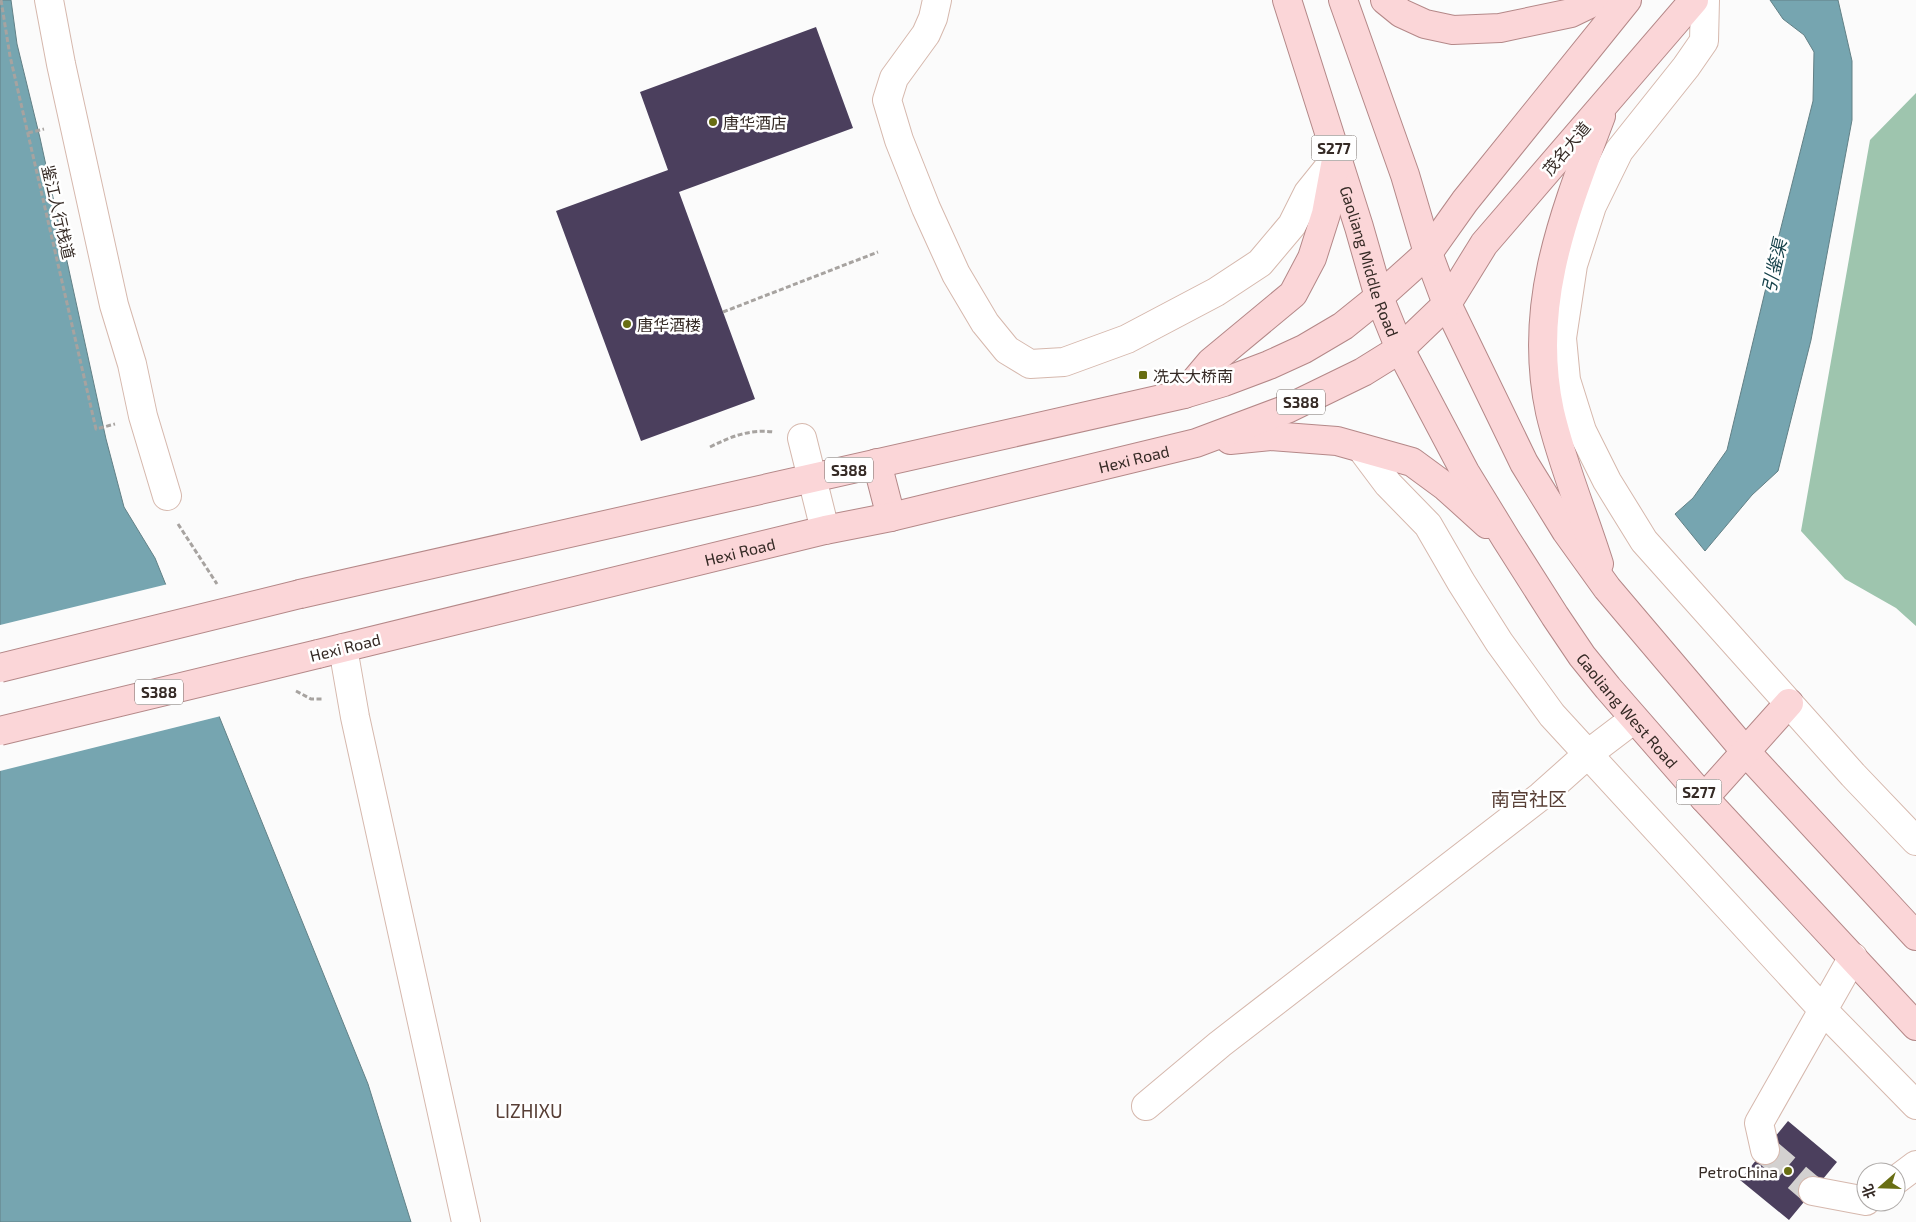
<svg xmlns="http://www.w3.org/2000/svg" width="1916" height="1222" viewBox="0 0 1916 1222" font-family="'Exo 2','Noto Sans SC',sans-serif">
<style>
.forest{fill:#9ec5ae}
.water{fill:#76a5b0;stroke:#628086}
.pier{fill:#fbfbfb}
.building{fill:#4b3f5d}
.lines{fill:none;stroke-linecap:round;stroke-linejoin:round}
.minor-tunnel{stroke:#d3d1d0;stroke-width:28;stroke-dasharray:28 14;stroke-linecap:butt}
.minor-casing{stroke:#d6b8ad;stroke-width:30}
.major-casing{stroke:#b48888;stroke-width:30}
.path{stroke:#a7a3a0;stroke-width:3;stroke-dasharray:5 2.5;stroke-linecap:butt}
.minor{stroke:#fff;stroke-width:28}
.major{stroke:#fbd6d8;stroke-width:28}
.major-bridge-casing{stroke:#b48888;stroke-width:30;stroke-linecap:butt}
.major-bridge{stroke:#fbd6d8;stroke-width:28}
.poi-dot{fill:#686e13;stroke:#fff;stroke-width:2}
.labels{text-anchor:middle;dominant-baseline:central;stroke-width:5;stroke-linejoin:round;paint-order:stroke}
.shield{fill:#fff;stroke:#726a66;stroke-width:1}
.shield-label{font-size:15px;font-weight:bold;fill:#352a25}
.poi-label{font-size:16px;fill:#352a25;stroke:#fff;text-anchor:start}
.street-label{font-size:16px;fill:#352a25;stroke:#fff}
.water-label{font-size:18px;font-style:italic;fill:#133f48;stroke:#fff}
.quarter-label{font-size:19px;fill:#583f36;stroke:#fff}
</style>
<rect width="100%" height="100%" fill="#fbfbfb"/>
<path class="forest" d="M1916,93V626L1896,608L1845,579L1801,531L1870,140Z"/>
<path class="water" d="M0,0H11L17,44L40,138L106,439L124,507L155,558L368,1084L411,1222H0Z
M1770,0H1838L1852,61V120L1811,340L1778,471L1752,495L1705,551L1675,514L1693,498L1727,450L1769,275L1813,101L1814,52L1804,35L1783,19Z"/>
<path class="pier" d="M168,584L221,716L0,771V625Z"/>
<path class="building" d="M816,27L853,128L679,192L755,399L641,441L556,211L668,170L640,92Z
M1788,1121L1837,1162L1789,1220L1740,1180Z"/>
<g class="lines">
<path class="minor-tunnel" d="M1765,1150L1813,1191"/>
<defs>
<path id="minor" d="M49,0L61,64L114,305L132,364L143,416L167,496
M937,0L933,18L926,34L894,78L887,100L899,140L926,208L956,274L985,323L1007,350L1030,364L1064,362L1127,339L1216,292L1260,263L1292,225L1308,193L1337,157
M1705,0L1704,41L1686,67L1619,151L1592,206L1573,265L1562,338L1566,380L1582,431L1607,481L1644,541L1853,775L1916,841
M802,438L825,530
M1361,448L1388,484L1428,525L1461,582L1499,642L1552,715L1823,1010L1916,1105
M343,648L355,717L466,1222
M1146,1106L1220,1044L1541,796L1588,754L1634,719
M1765,1150L1759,1123L1853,957
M1896,1180L1916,1165
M1813,1191L1866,1201"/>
<g id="major">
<path id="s1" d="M1287,0L1359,227L1379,297L1400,349L1465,472L1506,539L1555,616L1582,656L1608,688L1704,798L1916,1026"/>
<path d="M1343,0L1405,175L1428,253L1447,304L1524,463L1566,531L1607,588L1746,752L1916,936"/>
<path d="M1385,0L1401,13L1425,24L1453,30L1500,28L1571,13L1598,0"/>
<path d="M1184,394L1211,362L1293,294L1312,258L1326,214L1336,160"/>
<path d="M1230,440L1271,436L1337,441L1412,462L1446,487L1487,524"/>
<path d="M877,463L891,517"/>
<path d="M1599,564C1583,513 1562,464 1550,412C1527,305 1564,214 1601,116"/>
<path d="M300,594L1184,394L1224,382L1269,365L1304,349L1343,326L1379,297L1428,253L1465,201L1627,0"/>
<path id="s2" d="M318,654L825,530L891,517L1196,443L1287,409L1363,372L1400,349L1447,304L1484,244L1694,0"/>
<path d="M1704,798L1789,703"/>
</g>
</defs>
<use href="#minor" class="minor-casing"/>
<use href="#major" class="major-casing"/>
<path class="path" d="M1,0L10,56L96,429L115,424
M28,133L44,129
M723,312L878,252
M710,447C732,436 750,429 774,432
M178,524L217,584
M296,691L311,699H322"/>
<use href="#minor" class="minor"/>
<use href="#major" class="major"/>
<defs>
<path id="major-bridge" d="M0,668L300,594
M0,731L318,654"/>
</defs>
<use href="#major-bridge" class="major-bridge-casing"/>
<use href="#major-bridge" class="major-bridge"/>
</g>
<g class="poi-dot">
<circle cx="713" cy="122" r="5"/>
<circle cx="627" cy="324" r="5"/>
<rect x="1138" y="370" width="10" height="10" rx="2.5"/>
<circle cx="1788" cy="1171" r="5"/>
</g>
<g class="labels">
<g class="shield">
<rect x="1311.5" y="135.5" width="45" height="25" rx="4"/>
<rect x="1277" y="389.5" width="48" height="25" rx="4"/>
<rect x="825" y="457.5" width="48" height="25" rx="4"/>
<rect x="135" y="679.5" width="48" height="25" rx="4"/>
<rect x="1676.5" y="779.5" width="45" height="25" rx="4"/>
</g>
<g class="shield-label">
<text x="1334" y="148">S277</text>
<text x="1301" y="402">S388</text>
<text x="849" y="470">S388</text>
<text x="159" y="692">S388</text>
<text x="1699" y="792">S277</text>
</g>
<g class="poi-label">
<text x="723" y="122">唐华酒店</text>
<text x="637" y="324">唐华酒楼</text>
<text x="1153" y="375">冼太大桥南</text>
<text x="1778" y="1171" text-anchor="end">PetroChina</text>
</g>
<g class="street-label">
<text transform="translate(1566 148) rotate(-50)">茂名大道</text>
<text transform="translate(59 212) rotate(77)">鉴江人行栈道</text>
<text stroke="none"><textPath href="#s1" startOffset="274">Gaoliang Middle Road</textPath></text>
<text stroke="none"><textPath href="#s2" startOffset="839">Hexi Road</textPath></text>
<text stroke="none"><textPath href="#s2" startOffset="434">Hexi Road</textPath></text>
<text transform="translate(345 647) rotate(-14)">Hexi Road</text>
<text stroke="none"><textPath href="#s1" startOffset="795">Gaoliang West Road</textPath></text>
</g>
<g class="water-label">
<text transform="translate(1774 266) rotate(-77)">引鉴渠</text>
</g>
<g class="quarter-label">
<text x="1529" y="798">南宫社区</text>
<text x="529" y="1110">LIZHIXU</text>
</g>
</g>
<g transform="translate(1881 1187) rotate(250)"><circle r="24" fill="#ffffff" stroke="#aeaaa8"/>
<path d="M0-4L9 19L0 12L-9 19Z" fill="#686e13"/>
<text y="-8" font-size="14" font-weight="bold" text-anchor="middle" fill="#352a25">北</text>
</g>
</svg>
